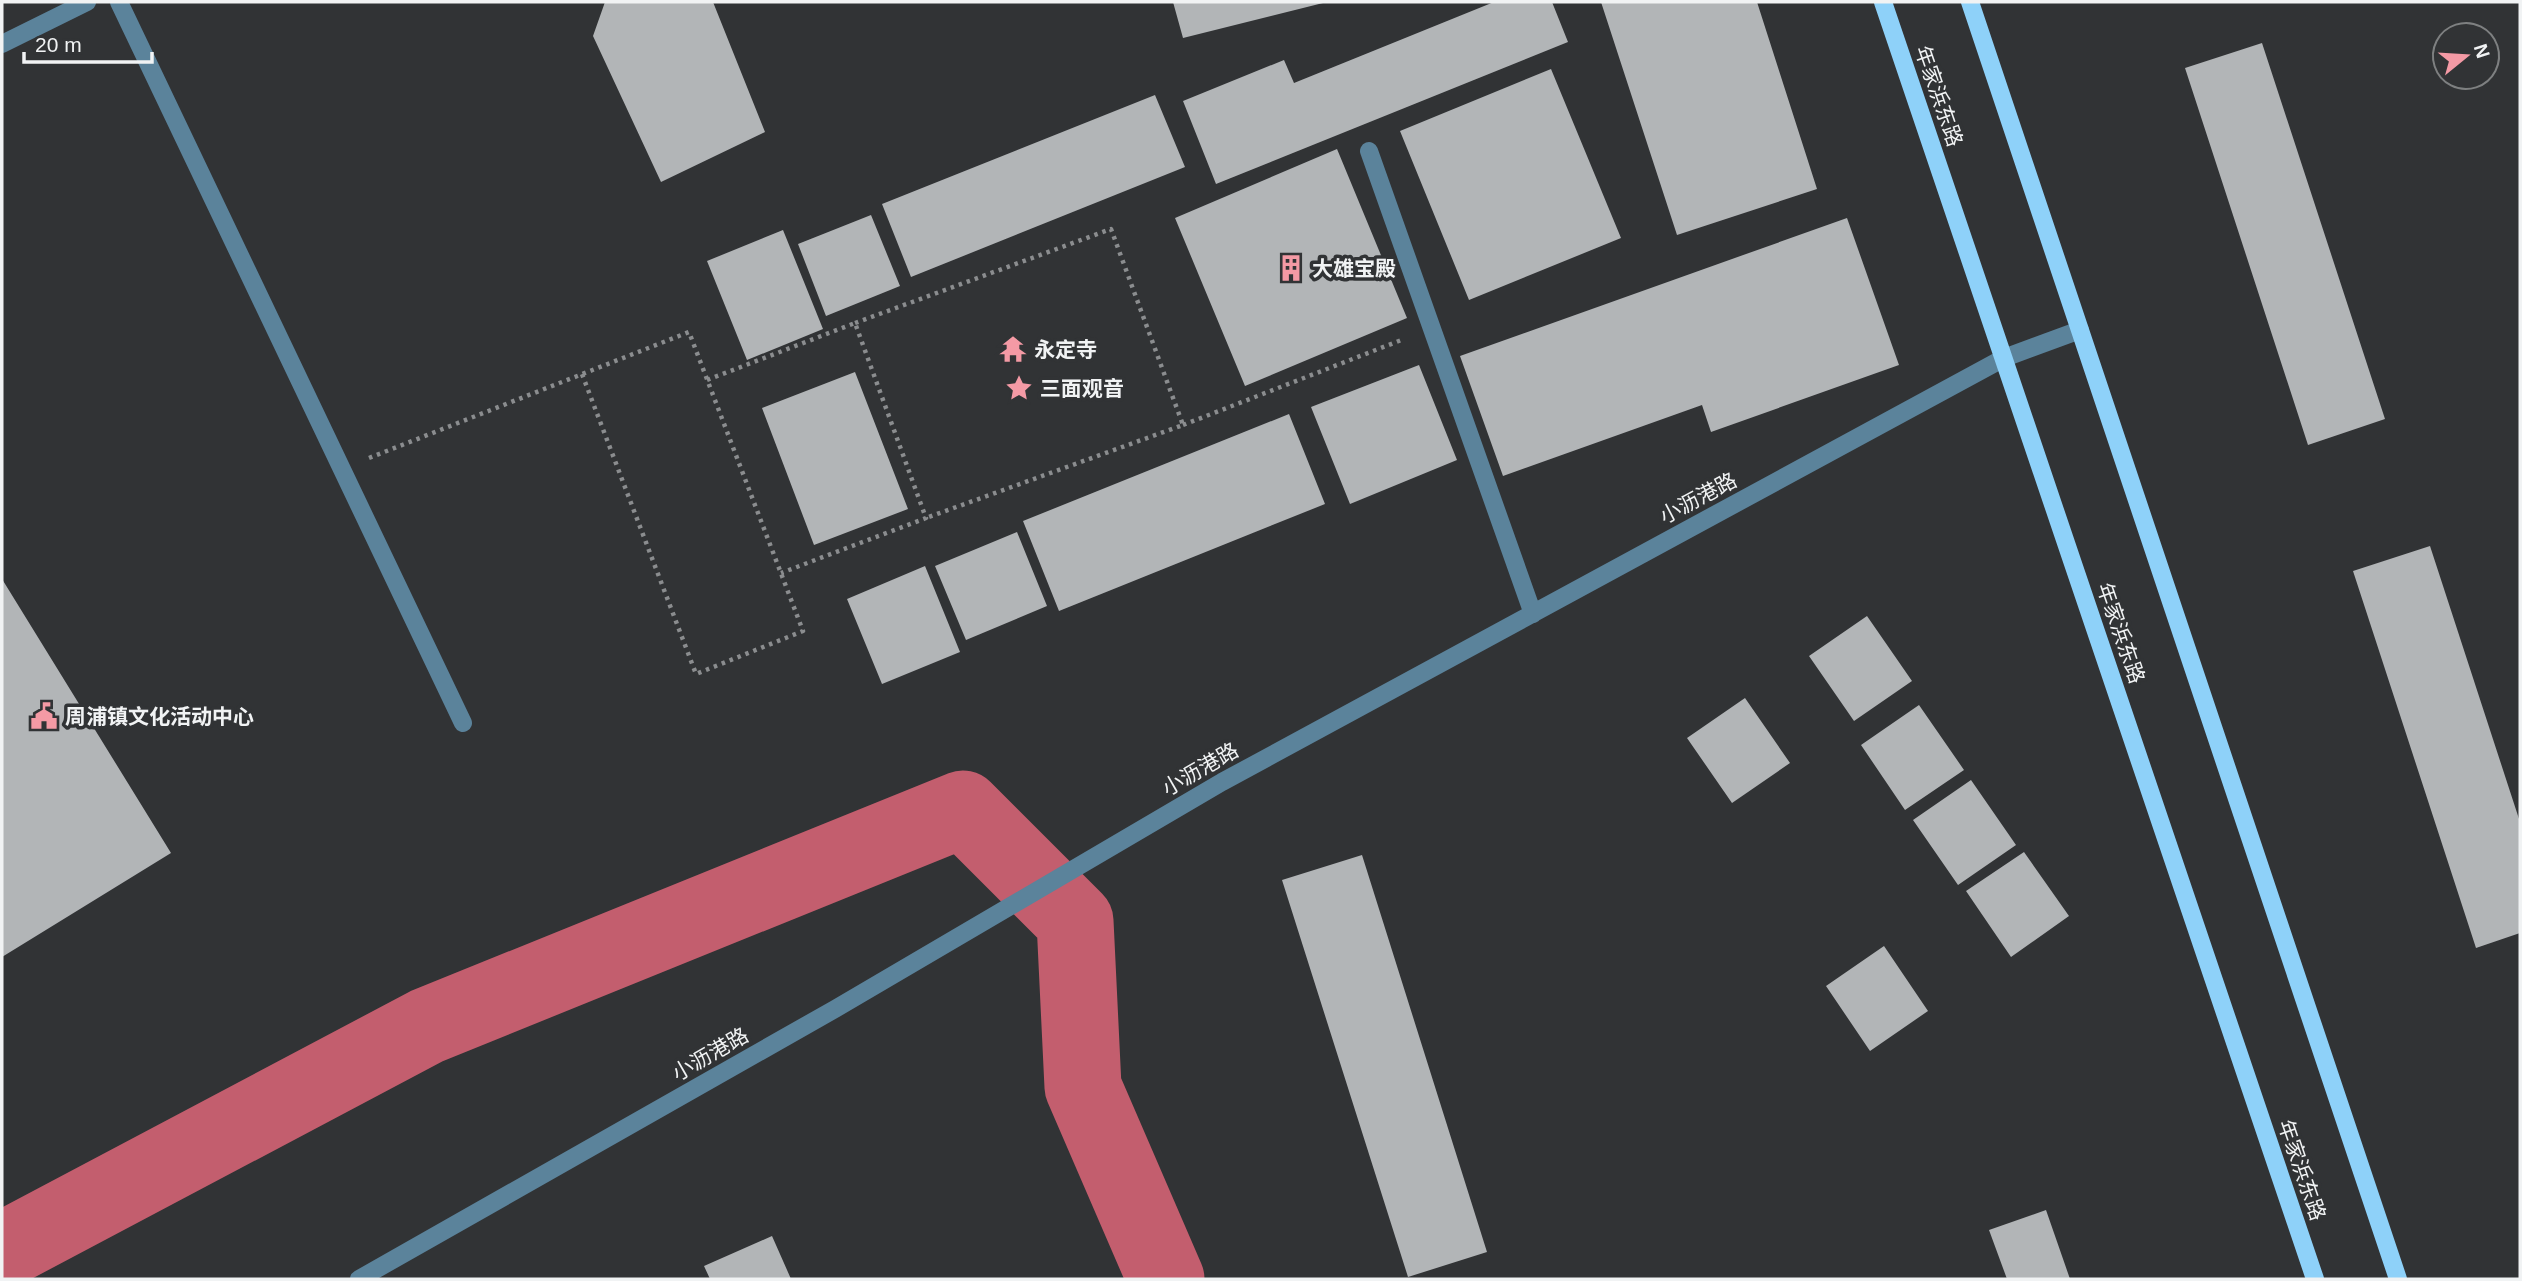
<svg xmlns="http://www.w3.org/2000/svg" width="2522" height="1281" viewBox="0 0 2522 1281" font-family="Arial,'Noto Sans SC',sans-serif">
<style>
.lines{fill:none;stroke-linecap:round;stroke-linejoin:round}
.river{stroke:#c35e6e;stroke-width:77}
.building{fill:#b2b5b7}
.path{stroke:#8b8d8f;stroke-width:4.5;stroke-dasharray:3.5 5;stroke-linecap:butt}
.minor{stroke:#5b839b;stroke-width:18}
.major{stroke:#8ed1f9;stroke-width:18}
.labels{text-anchor:middle;dominant-baseline:central;stroke-width:7;stroke-linejoin:round;paint-order:stroke}
.street-label{font-size:21px;fill:#f1f3f4;stroke:#313335}
.poi-label{font-size:21px;font-weight:bold;fill:#f1f3f4;stroke:#313335;text-anchor:start}
</style>
<rect width="100%" height="100%" fill="#313335"/>
<g class="lines">
<path class="river" d="M2,1251L427,1026L963,809L1075,921L1083,1087L1166,1279"/>
</g>
<path class="building" d="M605,2H713L765,132L661,182L593,36Z
M1173,2H1323V3L1183,38Z
M1494,2H1552L1568,42L1216,184L1183,101L1284,60L1294,83Z
M1601,2H1757L1817,189L1677,235Z
M2262,43L2385,419L2308,445L2185,68Z
M1551,69L1621,238L1469,300L1400,131Z
M1155,95L1185,167L911,277L882,204Z
M1337,149L1407,318L1245,386L1175,218Z
M871,215L900,286L826,316L798,244Z
M1847,218L1899,365L1711,432L1702,405L1503,476L1460,356Z
M783,230L823,329L747,360L707,261Z
M1419,365L1457,460L1350,504L1311,407Z
M855,372L908,509L814,545L762,408Z
M1289,414L1325,504L1059,611L1023,521Z
M1017,532L1047,606L966,640L935,566Z
M2430,546L2520,822V933L2476,948L2353,571Z
M925,566L960,652L882,684L847,599Z
M2,579L171,853L2,957Z
M1867,616L1912,681L1854,721L1809,656Z
M1745,698L1790,763L1732,803L1687,738Z
M1919,705L1964,770L1905,810L1861,745Z
M1971,780L2016,845L1958,885L1913,820Z
M2024,852L2069,916L2011,957L1966,891Z
M1362,855L1487,1252L1408,1277L1282,880Z
M1884,946L1928,1011L1870,1051L1826,986Z
M2046,1210L2070,1279H2007L1989,1230Z
M772,1236L791,1279H710L704,1266Z"/>
<g class="lines">
<path class="path" d="M855,323L1111,229L1183,425L926,518
M707,380L855,323L926,518L781,573
M1183,425L1404,339
M369,458L689,332L803,631L696,674L582,374"/>
<path class="minor" d="M119,2L463,723
M2,44L87,2
M1369,151L1533,614
M359,1279L835,1009L1222,782L2004,358L2080,330"/>
<path class="major" d="M1883,2L2315,1279
M1970,2L2398,1279"/>
</g>
<defs>
<symbol id="building-bare" viewBox="-9 -9 18 18"><path d="M-4-6H4V6H1V3H-1V6H-4ZM-2.5-4.3h1.7v1.8h-1.7ZM.8-4.3h1.7v1.8H.8ZM-2.5-1h1.7V.8h-1.7ZM.8-1h1.7V.8H.8Z" fill="#f49aa5" stroke="#313335" stroke-width="2.5" paint-order="stroke"/></symbol>
<symbol id="temple-bare" viewBox="-9 -9 18 18"><path d="M0-6L5-2H3V0L6.5 2.5H4V6H1.5V3h-3V6H-4V2.5H-6.5L-3 0V-2H-5Z" fill="#f49aa5" stroke="#313335" stroke-width="2.5" paint-order="stroke"/></symbol>
<symbol id="sight-bare" viewBox="-9 -9 18 18"><path d="M0-6L1.8-2.2L6-1.7L2.9 1.2L3.7 5.4L0 3.3L-3.7 5.4L-2.9 1.2L-6-1.7L-1.8-2.2Z" fill="#f49aa5" stroke="#313335" stroke-width="2.5" paint-order="stroke"/></symbol>
<symbol id="civic-bare" viewBox="-9 -9 18 18"><path d="M-.6-6.5H3V-4.5H.6V-3L4-1V1h2V6H-6V1h2V-1L-.6-3ZM-1.2 2.5V6h2.4V2.5Z" fill="#f49aa5" stroke="#313335" stroke-width="2.5" paint-order="stroke"/></symbol>
</defs>
<g fill-rule="evenodd">
<use href="#building-bare" x="1272" y="249" width="38" height="38"/>
<use href="#temple-bare" x="994" y="330" width="38" height="38"/>
<use href="#sight-bare" x="1000" y="369" width="38" height="38"/>
<use href="#civic-bare" x="25" y="697" width="38" height="38"/>
</g>
<g class="labels">
<g class="street-label">
<text transform="translate(1939 96) rotate(71)">年家浜东路</text>
<text transform="translate(1698 498) rotate(-28)">小沥港路</text>
<text transform="translate(2121 633) rotate(71)">年家浜东路</text>
<text transform="translate(1200 769) rotate(-30)">小沥港路</text>
<text transform="translate(710 1054) rotate(-30)">小沥港路</text>
<text transform="translate(2302 1170) rotate(71)">年家浜东路</text>
</g>
<g class="poi-label">
<text x="1312" y="268">大雄宝殿</text>
<text x="1034" y="349">永定寺</text>
<text x="1040" y="388">三面观音</text>
<text x="65" y="716">周浦镇文化活动中心</text>
</g>
</g>
<rect width="2522" height="1281" fill="none" stroke="#f1f3f4" stroke-width="7"/>
<g transform="translate(2466 56) rotate(72)"><circle r="33" fill="#313335" stroke="#7e8081" stroke-width="2"/>
<path d="M0-5L12 26L0 18L-12 26Z" fill="#f49aa5"/>
<text y="-10" font-size="19" font-weight="bold" text-anchor="middle" fill="#f1f3f4">N</text>
</g>
<path d="M24 52v10h128v-10" fill="none" stroke="#f1f3f4" stroke-width="3.5"/>
<text x="35" y="52" font-size="21" fill="#f1f3f4" stroke="#313335" stroke-width="5" paint-order="stroke">20 m</text>
</svg>
